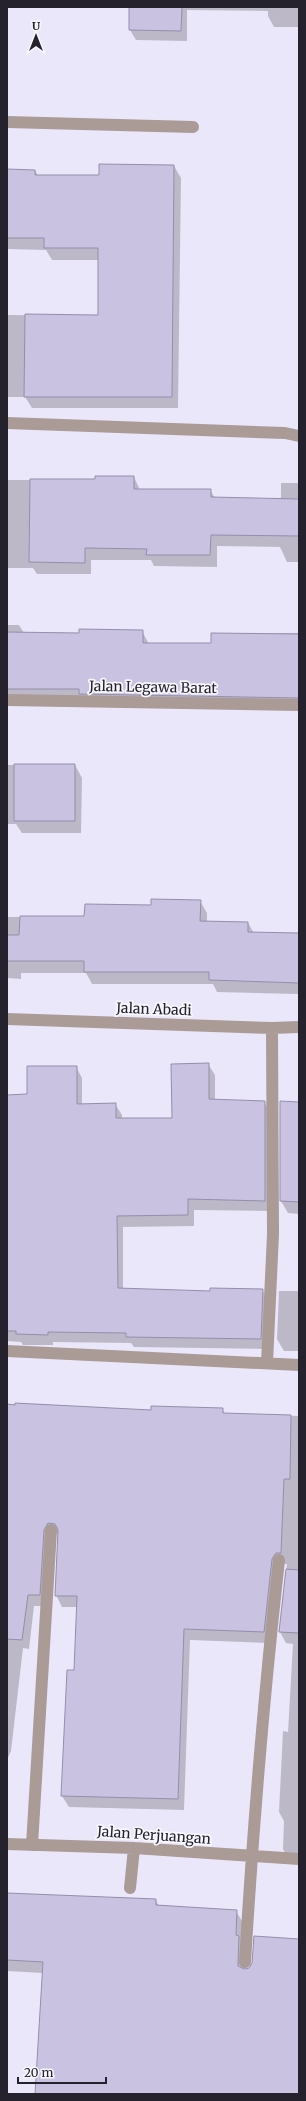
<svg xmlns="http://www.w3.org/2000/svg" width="306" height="2101" viewBox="0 0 306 2101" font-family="Merriweather,serif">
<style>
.shadow{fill:#0003}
.building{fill:#c9c2e0;stroke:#958eab}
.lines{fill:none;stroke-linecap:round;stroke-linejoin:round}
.minor{stroke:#aa9b97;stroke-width:12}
.labels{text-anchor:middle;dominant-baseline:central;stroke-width:3.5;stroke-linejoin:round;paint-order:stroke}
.street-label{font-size:14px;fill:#25222d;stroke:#f8f7fd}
</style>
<rect width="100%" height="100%" fill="#ebe7fa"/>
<path class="shadow" d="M130,7H299V27H274L268,16V11L187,10V41L136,40L130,30Z
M174,166L181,178L178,408H32L25,397H7V315L99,316V260H52L46,250L7,249V170H35L38,176H100Z
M134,477L140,490H210L215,498L281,499V483H299V562H287L280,547L217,546V567L154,566L151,560H91V574H37L33,568H7V480H96Z
M7,625H19L24,633L80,634L142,631L149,644H212V634L299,633V709L7,703Z
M7,765H75L82,778L81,833H22L16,824H7Z
M200,901L207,913V922L248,923L254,933L299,934V994L217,992L213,984H92L86,973H21V979L7,978V917H85Z
M208,1064L215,1075V1100L264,1102L271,1113V1211L194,1210V1226L123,1227V1289L211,1292L262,1290L269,1301L266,1349L134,1347L131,1343L53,1342V1345H23L21,1342L7,1341V1096L28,1095L76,1067L82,1078V1104H115L122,1115V1119H173Z
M299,1107V1214L288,1213L281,1201Z
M279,1291H299V1351H284L277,1339Z
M37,1404L152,1411L222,1409L225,1414L299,1416V1861L289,1860L283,1849L284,1821L279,1812L283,1731L288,1732L293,1644L286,1643L280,1632L287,1564H282L270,1643L190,1640L184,1810L69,1807L62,1796L75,1671L77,1607H62L56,1595L59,1533L54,1535L45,1606H34L29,1649L23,1648L11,1751L7,1760V1405Z
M7,1894L156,1900L159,1907L236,1911L243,1923L245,1948L244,1970L249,1969L299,1939V2094H36L43,1973L7,1971Z"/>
<path class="building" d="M129,7H182L181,31L129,30Z
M99,164L174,165L172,397H24L25,314L98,315V248H44V238H7V169L35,170V175H99Z
M95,476H134V489H211V497L299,499V536L211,535L210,555H146L147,549L85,548V563L29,562L30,479H95Z
M79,629L143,630V643H211V633L299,634V698L79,694V689H7V632L79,633Z
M14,764H75V821H14Z
M151,899L201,900L200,921L248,922V932L299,933V983L209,980V972H84V961H7V935H19L20,916H84L85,904L151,905Z
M209,1063V1099L265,1101V1201L188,1199V1215L117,1216L118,1288L210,1291V1288L263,1289L261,1339L126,1337V1333L48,1332V1335L16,1334V1331H7V1095L27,1094V1066H77V1104L116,1103V1118H172L171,1064Z
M280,1101L299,1102V1202L280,1201Z
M15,1403L151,1410V1406L223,1408V1413L291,1415L290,1479H284L281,1553H276L272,1559L264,1632L184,1629L178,1799L61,1796L67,1670H74L77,1596H55L58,1530L55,1524L48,1523L44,1530L40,1595H28L22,1640L7,1639V1404L15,1405Z
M286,1569L299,1570V1633L279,1632Z
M7,1893L156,1899V1905L237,1910L236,1935L239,1936L238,1962V1966L244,1969L249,1968L252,1963L254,1936L299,1939V2094H35L43,1962L7,1960Z"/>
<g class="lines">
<path class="minor" d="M7,122L193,127
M7,423L285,433L299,436
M7,700L299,705
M7,1019L272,1028L299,1027
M7,1351L299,1365
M267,1363L273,1234L272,1028
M7,1844L134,1848L299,1859
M32,1845L51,1530
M130,1888L134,1848
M245,1962C253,1828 264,1694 279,1560"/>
</g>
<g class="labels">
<g class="street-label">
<text transform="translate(153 687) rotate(1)">Jalan Legawa Barat</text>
<text transform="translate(154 1009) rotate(2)">Jalan Abadi</text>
<text transform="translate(154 1835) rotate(4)">Jalan Perjuangan</text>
</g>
</g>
<rect width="306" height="2101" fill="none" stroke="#25222d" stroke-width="16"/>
<g transform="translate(36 36)" stroke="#f8f7fd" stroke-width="3" paint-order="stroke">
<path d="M0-3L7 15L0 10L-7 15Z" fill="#25222d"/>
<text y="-6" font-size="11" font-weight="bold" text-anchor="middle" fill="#25222d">U</text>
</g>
<path d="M18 2077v6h88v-6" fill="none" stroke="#25222d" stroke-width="2"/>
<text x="24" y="2077" font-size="12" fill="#25222d" stroke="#f8f7fd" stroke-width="3" paint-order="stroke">20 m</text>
</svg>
